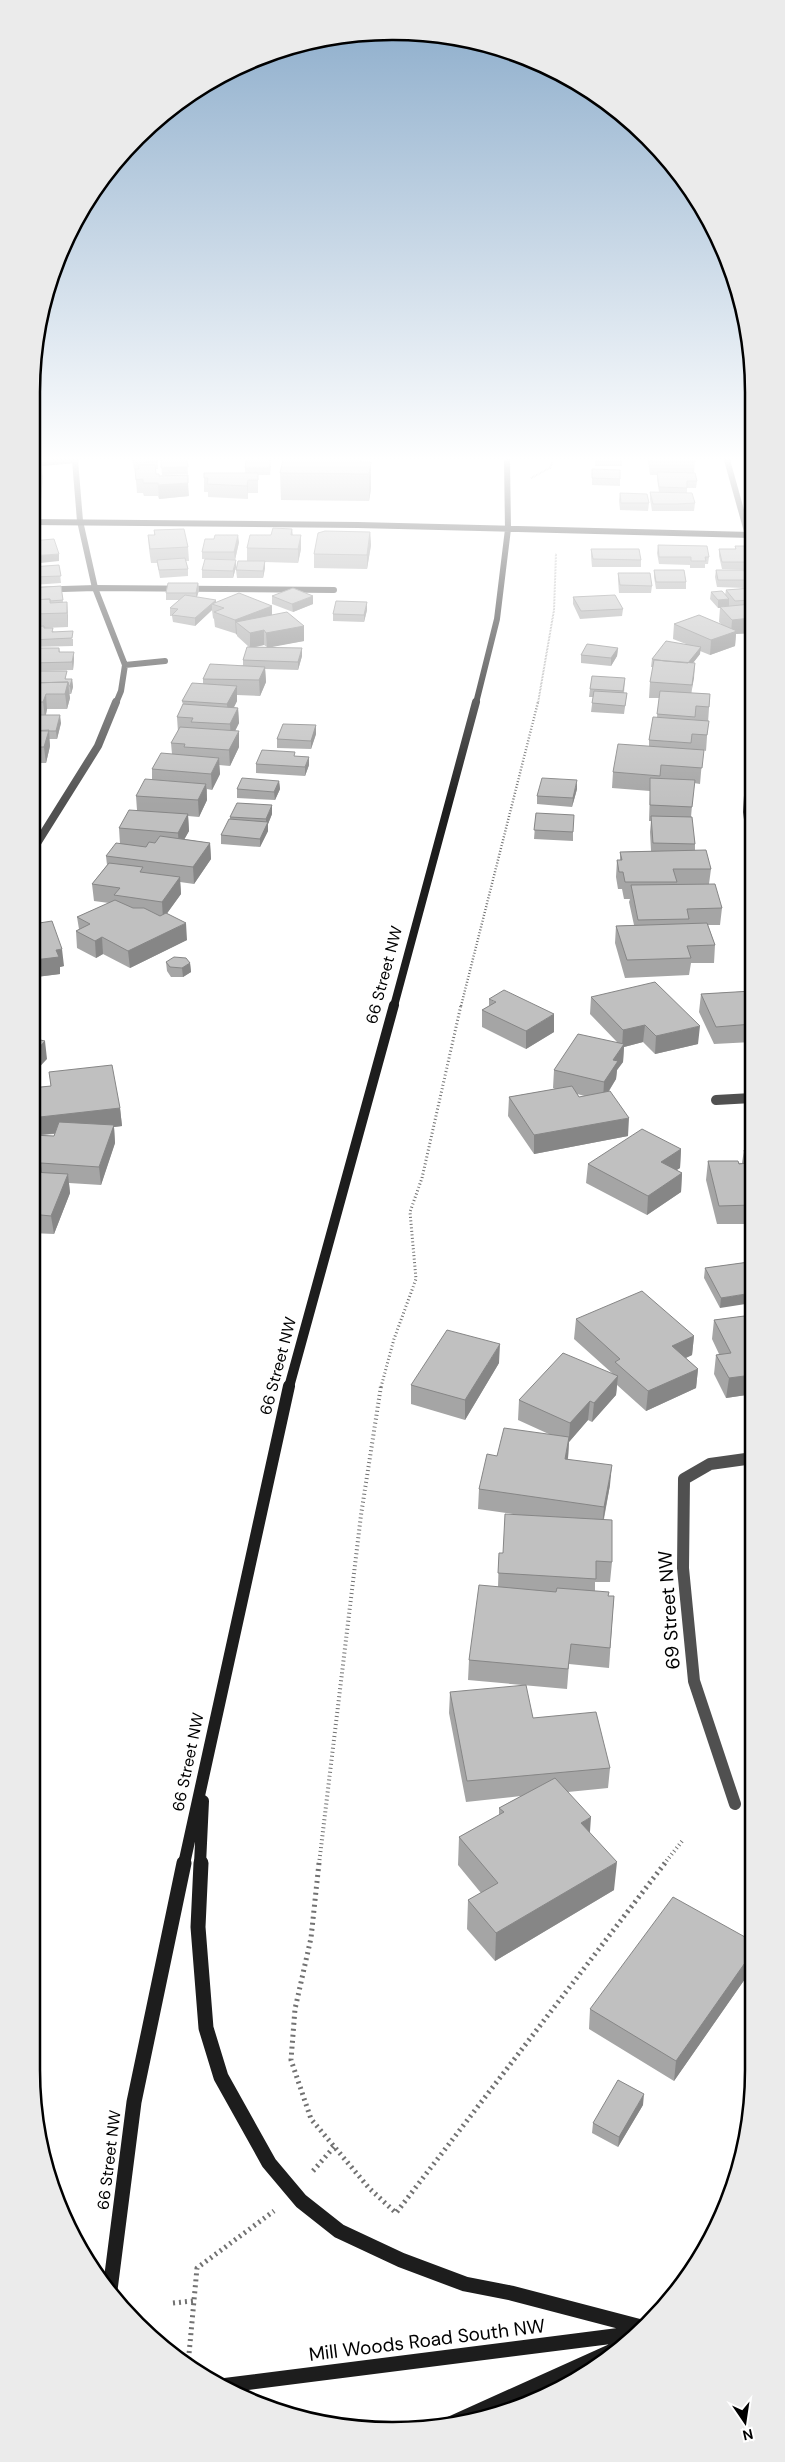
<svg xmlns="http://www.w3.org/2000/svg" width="785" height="2462" viewBox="0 0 785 2462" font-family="'DM Sans',sans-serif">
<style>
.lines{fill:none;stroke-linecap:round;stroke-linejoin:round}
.path-far4{stroke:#727272;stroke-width:2;stroke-dasharray:0.5 1;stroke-linecap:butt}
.path-far3{stroke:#727272;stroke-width:2.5;stroke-dasharray:1 2;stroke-linecap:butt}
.path-far2{stroke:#727272;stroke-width:3;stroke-dasharray:1 2.5;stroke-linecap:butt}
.path-far1{stroke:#727272;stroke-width:4;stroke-dasharray:1 3;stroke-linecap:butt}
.path{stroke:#727272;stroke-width:5;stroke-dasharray:2 4;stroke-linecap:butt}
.lane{stroke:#505050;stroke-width:6}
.street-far3{stroke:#505050;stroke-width:6}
.street-far2{stroke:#505050;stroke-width:8}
.street-far1{stroke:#505050;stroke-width:10}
.street{stroke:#505050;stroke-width:12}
.secondary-far4{stroke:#1d1d1d;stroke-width:6}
.secondary-far3{stroke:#1d1d1d;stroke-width:8}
.secondary-far2{stroke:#1d1d1d;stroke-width:10}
.secondary-far1{stroke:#1d1d1d;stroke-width:12}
.secondary{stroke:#1d1d1d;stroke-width:15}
.wall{fill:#a5a5a5;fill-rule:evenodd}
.shaded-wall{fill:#868686}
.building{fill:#c0c0c0;stroke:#868686}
.labels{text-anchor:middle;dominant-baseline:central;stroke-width:5;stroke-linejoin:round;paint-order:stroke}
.street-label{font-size:16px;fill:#000;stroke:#fff}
.near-street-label{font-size:19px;fill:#000;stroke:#fff}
.rim{fill:none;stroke:#000;stroke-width:2.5}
</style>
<rect width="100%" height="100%" fill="#fff"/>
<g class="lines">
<path class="path-far4" d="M531,478L550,468L553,460
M538,703L554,610L556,553"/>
<path class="path-far3" d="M461,1006L538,702"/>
<path class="path-far2" d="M381,1387L394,1339L416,1279L410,1212L422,1178L461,1005"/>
<path class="path-far1" d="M319,1864L361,1515L381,1386
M664,1864L683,1840"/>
<path class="path" d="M319,1863L311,1938L295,2009L291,2060L311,2119L369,2188L396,2213L665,1863
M313,2171L334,2147
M173,2303L193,2301
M188,2365L197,2268L274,2211"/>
<path class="lane" d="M31,464L76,460
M31,590L95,588L334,590"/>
<path class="street-far3" d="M75,460L80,521L95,588L125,665L121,691L116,703
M727,460L748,535
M125,665L165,661"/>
<path class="street-far2" d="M751,747L747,812L752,848
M31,853L98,746L116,702"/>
<path class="street-far1" d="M716,1100L752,1098"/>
<path class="street" d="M735,1804L694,1681L683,1568L684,1479L710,1464L753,1458"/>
<path class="secondary-far4" d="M31,522L358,525L751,535
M476,703L497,619L508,529L507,460"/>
<path class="secondary-far3" d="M394,1006L476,702"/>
<path class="secondary-far2" d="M289,1387L394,1005"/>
<path class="secondary-far1" d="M184,1864L289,1386
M200,1864L203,1801"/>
<path class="secondary" d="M201,1863L198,1927L206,2028L221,2077L269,2163L301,2201L339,2231L401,2260L465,2284L511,2293L645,2328
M110,2290L134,2102L184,1863
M221,2386L638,2333
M450,2424L621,2347"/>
</g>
<path class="wall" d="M133,460H158V469H155L156,474L189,496L159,499L158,496H144L143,493H137L135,469H134Z
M161,460H187L188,474L162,475Z
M595,460H622V466H595Z
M648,460H695L694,473L697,481L696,488H687V493L695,503L694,511H652L650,499V492H659L657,479V475H650Z
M362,462H371V489L369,501L281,500L280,473Z
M31,464L43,476L41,500H31Z
M271,466L270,475H258V493H248V499L208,497V492H204V478L245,473V468Z
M592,469L620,479V486L592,485Z
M620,493L649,503L648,511L620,510L619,500Z
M292,529L293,535H301V549L298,563L265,562V568L263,578H237L236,570L247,561V548L271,535Z
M154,530L188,547L189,561H186L188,569V576L160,578L157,563H151L149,549L148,535H154Z
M370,532L371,545L367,569L314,568V554Z
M214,539L239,542L235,560L202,559V552Z
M658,545L709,557L708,564H705V568H690V565L659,564L657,553Z
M735,546H751V570L722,569L719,556V549H735Z
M591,549L641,560V567H592L591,556Z
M59,565L61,583L32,585L31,573Z
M236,567L233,578H202V570Z
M654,570L686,582V589H656L654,577Z
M716,570L746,580L745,588L717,587L715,577Z
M618,573L652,586L651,593H619L618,580Z
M198,583L199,590L197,597L216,602L272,606V615L304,626V641L268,647L302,656L298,670L265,669L266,682L260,696L237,695V701L234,707L238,708L239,723L235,731L239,747L230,766L219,765L220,774L212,790L207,789V800L199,817L188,816L189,831L184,839L210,843L211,859L194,884L180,882L181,894L167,913L187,940L130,968L103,954L96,958L77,948L76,931L79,929L77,917L109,903L94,901L92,884L107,865L106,856L120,844L119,828L137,810L136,796L152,780V769L172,754L171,743L178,732L177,717L183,705L182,701L203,684V679L243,665V660L249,647L237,636V634L215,627L214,619L213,618L212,610L195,626L173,622L172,616H170V608L179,600H166V593ZM264,645L267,647H254Z
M61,586L63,602L68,616V627L45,628L73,639V646L31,647V600H34L32,588Z
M751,588V633L736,634L735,646L710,655L700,651V654L693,663H695L691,693L710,694L706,751L703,750L700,784L694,783L691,817L695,844V850L711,869L709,884L722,908L720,925H708L715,945L714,963H691L689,975L625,978L615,943L616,926L634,925L629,902L630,899H624L622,889H618L616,877L617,860H620V852L651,851L650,832L651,821H649L650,791L612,788L613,772L649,746V740L657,717L659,698H649L650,682L653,667H651L652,659L686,644L673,639L674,624L722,625L719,622L720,608H718L710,599L711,592L725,595L726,590Z
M272,596L313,604L293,612L272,604Z
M573,597L623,609L622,616L580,619L573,604Z
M367,610L364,622L333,621V614Z
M31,648H59L60,652L74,659L73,670L31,671Z
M618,648L617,656L611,666L581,663V655Z
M31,671L67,679H72L73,687L71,694H69L70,698L67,709H47L46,715L61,723L57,739H49L50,746L46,763H31Z
M625,678L624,693H627L624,714L591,712L593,697H589L590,689Z
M316,725V734L311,749L277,748V739Z
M295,756L309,757V765L305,776L256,773V764Z
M279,781L280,789L275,800L237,798V789Z
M577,789L572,807L537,804V796Z
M536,813L573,832V841L534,839Z
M272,814L268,824V831L260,847L221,844V835L230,819V817Z
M31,918L33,924L64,966L60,967V974L36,977L35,974H31Z
M166,962L190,963L191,972L183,977H171L167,971Z
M752,991V1042L714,1044L699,1012L701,994Z
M591,997L698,1044L655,1054L643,1042L624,1047L623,1062L617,1070L616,1079L609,1091L628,1136L534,1154L508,1116L509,1097L555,1089L553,1088L554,1070L617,1042L590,1014ZM577,1094L585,1096L579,1097Z
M489,999L554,1032L526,1049L482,1027V1010L489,1006Z
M49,1072L120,1108L122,1126L114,1127L115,1143L101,1185L69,1183L70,1193L54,1234L31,1233V1088L51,1086ZM55,1134L54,1136L38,1135Z
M681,1149L680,1168L676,1170L682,1173L681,1192L647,1215L586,1183L588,1164Z
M744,1150H752V1224H717L706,1180L708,1161L742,1163Z
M749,1262L720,1308L704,1278L705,1268Z
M752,1315L753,1394L726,1398L714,1374L716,1355L719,1354L712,1339L714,1320Z
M576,1319L694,1336L692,1355L686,1358L698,1369L696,1388L646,1411L617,1385L616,1395L592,1422L588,1420L569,1442L568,1459L610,1485L604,1519L612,1562L610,1582H595V1591L608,1596H614L609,1668L569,1664L567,1689L468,1680L469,1660L498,1587L499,1553H503L513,1514L478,1509L479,1489L497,1456L551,1435L518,1420L519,1400L613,1374L574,1339Z
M499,1363L465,1420L411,1404V1385Z
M450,1692L533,1718L610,1768L608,1788L568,1792L590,1833L614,1890L495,1961L467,1929L468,1900L481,1893L458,1865L459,1837L499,1815V1808L521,1796L466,1802L449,1713Z
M754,1942V1966L674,2081L589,2029L590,2009Z
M643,2105L618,2147L592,2133L593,2123Z"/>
<path class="shaded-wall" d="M371,462V489L369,501V474Z
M42,463L43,476L41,500L40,486Z
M248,480V499L247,486Z
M188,483L189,496L159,499L158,485Z
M370,532L371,545L367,569V555Z
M238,535L239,542L235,560L234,552Z
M301,535V549L298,563V549Z
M59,554V561L31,564V556Z
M236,560V567L233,578V571Z
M265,561V568L263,578V571Z
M198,583L199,590L196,600V593Z
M313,596V604L293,612L292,604Z
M729,599V607L718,608V600Z
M216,600V605L212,604V610L195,626V618Z
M67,602L68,616V627L67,613Z
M367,602V610L364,622V615Z
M272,606V620L236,622L237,634L236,635L235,620Z
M751,618V633L736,634L735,646L710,655L711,640L731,633L732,620Z
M304,626V641L267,648L266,633Z
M264,630V645L250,648V633Z
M701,647L700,654L686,672V665Z
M302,648V656L298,670V662Z
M618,648L617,656L611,666V658Z
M74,652V659L73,670L72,662Z
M695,663L694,678L690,700L692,685Z
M265,667L266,682L260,696L259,680Z
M72,679L73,687L71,694L70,686Z
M68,682L70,698L67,709L65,694Z
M237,686V701L228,719L227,704Z
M46,694L47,709L45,718L43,702Z
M238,708L239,723L231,739L230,724Z
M60,715L61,723L57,739L56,731Z
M316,725V734L311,749V741Z
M49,730L50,746L46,763L44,747Z
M239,731V747L230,766L229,750Z
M309,757V765L305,776V767Z
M219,758L220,774L212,790L211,774Z
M577,780V789L572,807L573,798Z
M279,781L280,789L275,800L274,792Z
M206,784L207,800L199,817L198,800Z
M272,805V814L268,824V831L260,847V839L266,825V819Z
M188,814L189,831L179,849L178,833Z
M210,843L211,859L194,884L193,867Z
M180,877L181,894L163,919L162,902Z
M186,923L187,940L130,968L128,951Z
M102,937L103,954L96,958L95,941Z
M62,949L64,966L60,967V974L36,977L34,960L56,950Z
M33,956L35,974H31V957Z
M190,963L191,972L183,977L182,968Z
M554,1014V1032L526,1049V1031Z
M645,1025L643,1042L624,1047L623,1062L617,1070L616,1079L603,1100L604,1082L613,1060L622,1047L623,1030Z
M700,1026L698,1044L655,1054L656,1036Z
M45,1041L47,1059L31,1076V1056Z
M120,1108L122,1126L114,1127L115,1143L101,1185L99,1167L113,1127L31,1136V1118Z
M629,1118L628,1136L534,1154V1135Z
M681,1149L680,1168L660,1181L661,1162Z
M41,1163L43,1182L42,1185L40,1167Z
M682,1173L681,1192L647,1215L648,1196Z
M68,1174L70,1193L54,1234L51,1216Z
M752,1293V1303L720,1308L721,1298Z
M694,1336L692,1355L670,1365L672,1346Z
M500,1344L499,1363L465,1420V1400Z
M698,1369L696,1388L646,1411L648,1391Z
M752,1375L753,1394L726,1398L729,1378Z
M618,1376L616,1395L592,1422L594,1403Z
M590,1401L588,1420L569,1442L568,1457L563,1478L565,1459L569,1437L570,1423Z
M612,1465L610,1485L602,1527L604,1507Z
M591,1817L589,1846L581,1823Z
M617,1862L614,1890L495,1961L496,1933Z
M754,1950V1966L674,2081L676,2061Z
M644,2094L643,2105L618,2147L619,2137Z"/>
<path class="building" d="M133,460H157V462L133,463Z
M161,460H187L188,467L161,468Z
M246,460H270V468H245Z
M283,460H361V462H371L369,474L280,473Z
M651,460H695V462H651Z
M42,463L40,486L31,487V464Z
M139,465H155L156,474H159V476L188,475V483L158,485V483H143V479L136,480L135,469H139Z
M592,469L620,470V479L592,478Z
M657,472L695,473L697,481H687V488L659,487Z
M204,473H258V480H248L247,486L207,484L208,478H204Z
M650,492L692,493L695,503L677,504H653Z
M620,493L647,494L649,503H621Z
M273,528L292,529L291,535H301L298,549L247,548L250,535H271Z
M184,529L188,547L150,549L148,535H155L154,530Z
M325,531L370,532L367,555L314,554L318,533Z
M215,535H238L234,552H202L205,539H214Z
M54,539L59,554L31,556V541Z
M658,545L707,546L709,557H705L706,561H691V557H659Z
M735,546H751V562H722L719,549H736Z
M591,549H639L641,560L593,559Z
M185,558L188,569L159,570L157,560Z
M205,559L236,560L233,571L202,570Z
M238,561H265L263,571L236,570Z
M59,565L61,576L32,577L31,567Z
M654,570H684L686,582H656Z
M716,570H744L746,580H718Z
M618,573H650L652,586L620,585Z
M168,583H198L196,593H166Z
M61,586L63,600L50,601V599L34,600L32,588Z
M293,588L313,596L292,604L272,596Z
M751,588V600L735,601L726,590Z
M722,591L729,599L718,600L711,592Z
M239,593L272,606L235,620L214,612L224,608L212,604Z
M185,595L216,600L195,618L172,615L178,609L170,608Z
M615,595L623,609L581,611L573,597Z
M50,599V603L67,602V613L31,614V600Z
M336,601L367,602L364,615L333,614Z
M751,604V618L732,620L720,607Z
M287,612L304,626L266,633L264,630L250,633L236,622Z
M699,615L737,631L711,640L674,624Z
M44,626V628H53L52,632L73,631L72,638L31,640V627Z
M666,641L701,647L688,663L665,661L652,659Z
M587,644L618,648L611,658L581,655Z
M247,647L302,648L298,662L243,660Z
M31,648H59V652H74L72,662L31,663Z
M654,660L695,663L692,685L650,682Z
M210,664L265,667L259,680L203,679Z
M31,671H67L65,679H72L70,686H69L68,682L31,683Z
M592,676L625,678L623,691L590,689Z
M68,682L65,694H46L43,702H31V683Z
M192,683L237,686L227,704L182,701Z
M594,691L627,693L625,706L592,703Z
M660,691L710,694L709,707L696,706L695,717L657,714Z
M183,704L238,708L230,724L191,722L193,718L177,717Z
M31,715H60L56,731H31Z
M653,717L709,721L707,735L692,734L691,743L649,740Z
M283,724L316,725L311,741L277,739Z
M180,727L239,731L229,750L184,747L185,744L171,743Z
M49,730L44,747H31V731Z
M618,744L704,750L702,768L661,765L660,776L613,772Z
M262,750L295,752L294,756L309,757L305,767L256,764Z
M161,753L219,758L211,774L152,769Z
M242,778L279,781L274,792L237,789Z
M542,778L577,780L573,798L537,796Z
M650,778L695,780L692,807L650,805Z
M145,779L206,784L198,800L136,796Z
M237,803L272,805L266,819L230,817Z
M129,810L188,814L178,833L119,828Z
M536,813L574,815L573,832L534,830Z
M651,816L692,817L695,844L653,843Z
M229,819L268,822L260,839L221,835Z
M160,836L210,843L193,867L106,856L116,843L146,847L149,842L155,843Z
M706,850L711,869H673L677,882H625L623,872H619L617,860H622L620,852Z
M109,863L143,867L140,872L180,877L162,902L114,895L120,888L92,884Z
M715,884L722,908L687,909L689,919L638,920L631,885Z
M115,900L133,908H144L160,916L166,913L186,923L128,951L102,937L95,941L76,931L90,924L77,917Z
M31,918L33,924L52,921L62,949L56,950L59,957L34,960L33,956L31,957Z
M707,923L715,945L687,946L691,958L627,960L616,926Z
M174,957L186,958L190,963L182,968L170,967L166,962Z
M655,982L700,1026L656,1036L645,1025L623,1030L591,997Z
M504,990L554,1014L526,1031L482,1010L496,1002L489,999Z
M752,991V1024L716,1027L701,994Z
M578,1034L624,1044L613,1060L618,1061L604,1082L554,1070Z
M31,1038L45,1041L31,1056Z
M112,1065L120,1108L31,1118V1088L51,1086L49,1072Z
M572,1086L579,1097L610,1091L629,1118L534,1135L509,1097Z
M59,1122L114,1125L99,1167L41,1163L40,1167L31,1166V1135L54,1136Z
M642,1129L681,1149L661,1162L682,1173L648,1196L588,1164Z
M744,1150H752V1205L719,1206L708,1161H738L739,1164L747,1163Z
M32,1172L68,1174L51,1216L31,1214Z
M749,1262L752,1268V1293L721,1298L705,1268Z
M642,1291L694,1336L672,1346L698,1369L648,1391L615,1362L620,1359L576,1319Z
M752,1315V1375L729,1378L716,1355L731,1353L714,1320Z
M447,1330L500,1344L465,1400L411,1385Z
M563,1353L618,1376L594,1403L590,1401L570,1423L519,1400Z
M504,1428L569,1437L565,1459L612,1465L604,1507L479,1489L487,1454L497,1456Z
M505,1514L612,1520V1562L596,1561V1579L498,1573L499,1553H503Z
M479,1585L556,1592L557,1588L609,1592L608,1596H614L610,1648L571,1644L568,1669L469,1660Z
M526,1685L533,1718L596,1712L610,1768L467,1781L450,1692Z
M555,1778L591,1817L581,1823L617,1862L496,1933L468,1900L498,1883L459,1837L504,1812L499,1808Z
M673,1897L754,1942V1950L676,2061L590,2009Z
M618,2080L644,2094L619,2137L593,2123Z"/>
<linearGradient id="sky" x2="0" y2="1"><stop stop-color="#8aabca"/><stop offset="0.57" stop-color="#fff"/><stop offset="1" stop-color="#fff" stop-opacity="0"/></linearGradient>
<rect width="785" height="805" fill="url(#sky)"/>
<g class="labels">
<g class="street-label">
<text transform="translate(384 975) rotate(-75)">66 Street NW</text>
<text transform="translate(278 1366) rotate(-75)">66 Street NW</text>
<text transform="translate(188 1762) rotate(-78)">66 Street NW</text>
<text transform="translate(109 2160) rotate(-83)">66 Street NW</text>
</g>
<g class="near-street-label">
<text transform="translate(669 1610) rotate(-94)">69 Street NW</text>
<text transform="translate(427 2340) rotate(-7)">Mill Woods Road South NW</text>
</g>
</g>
<path d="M0 0H785V2462H0ZM392 40H393A352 352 0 0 1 745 392V2070A352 352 0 0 1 393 2422H392A352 352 0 0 1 40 2070V392A352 352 0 0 1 392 40Z" fill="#ebebeb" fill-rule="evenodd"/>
<path class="rim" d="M392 40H393A352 352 0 0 1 745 392V2070A352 352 0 0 1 393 2422H392A352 352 0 0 1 40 2070V392A352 352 0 0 1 392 40Z"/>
<g transform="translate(745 2422) rotate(167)" stroke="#ffffff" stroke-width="4" paint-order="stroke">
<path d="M0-4L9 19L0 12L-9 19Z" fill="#000000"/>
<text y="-8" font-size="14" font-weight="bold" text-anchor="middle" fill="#000000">N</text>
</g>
</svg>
